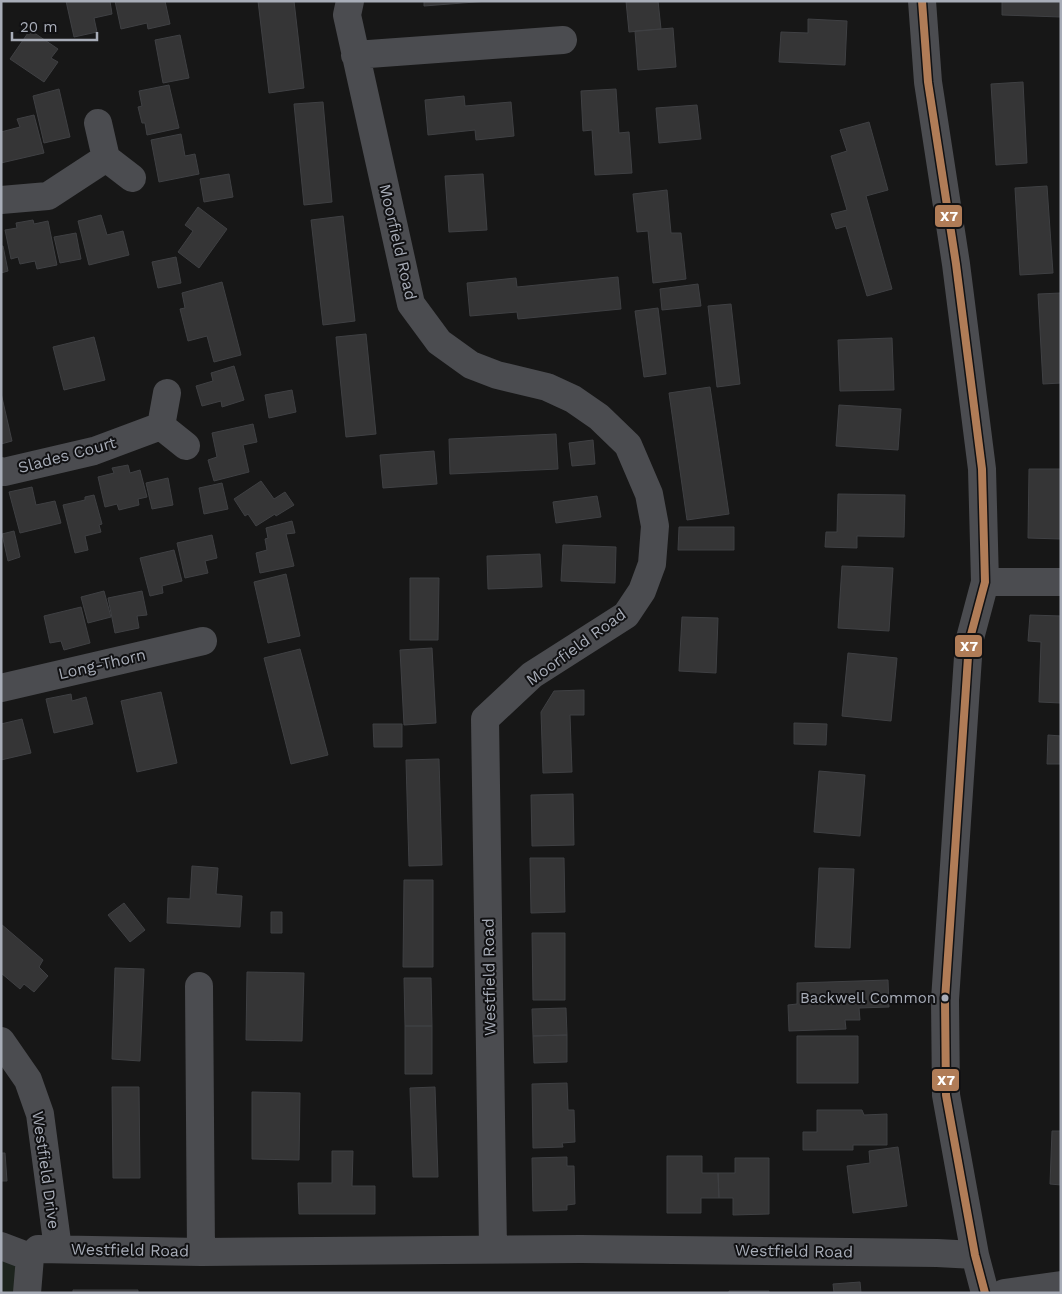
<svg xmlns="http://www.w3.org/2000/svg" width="1062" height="1294" viewBox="0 0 1062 1294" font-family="'Work Sans',sans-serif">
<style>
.grass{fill:#1d241e}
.building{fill:#353536;stroke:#3f4043}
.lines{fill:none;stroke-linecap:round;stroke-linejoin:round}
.minor{stroke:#4b4c50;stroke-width:28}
.bus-1-casing{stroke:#111113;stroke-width:11}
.bus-1{stroke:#b07c57;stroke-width:8}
.bus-dot{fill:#a8adb8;stroke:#111113;stroke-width:2}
.labels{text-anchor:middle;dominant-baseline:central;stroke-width:4;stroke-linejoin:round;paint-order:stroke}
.bus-label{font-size:15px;fill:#a8adb8;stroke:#111113;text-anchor:end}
.street-label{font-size:16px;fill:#a8adb8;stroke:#111113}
.line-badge{stroke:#111113;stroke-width:2}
.badge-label{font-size:14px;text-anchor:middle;font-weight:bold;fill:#fff}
</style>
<rect width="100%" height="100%" fill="#171717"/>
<path class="grass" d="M1,1246L30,1257L27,1293H1Z"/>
<path class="building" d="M66,1H110L112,14L94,18L97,32L74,37Z
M115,1H165L170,24L148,29L147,23L121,29Z
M258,1H294L304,88L269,93Z
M424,1H488L424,6Z
M626,1H658L661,29L629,32Z
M1002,1H1061V17L1002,15Z
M808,19L847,21L845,65L779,62L781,32L808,33Z
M673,28L676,67L638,70L635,31Z
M30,30L58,49L51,58L58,62L44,82L10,59Z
M180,35L189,78L163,83L155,40Z
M1023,82L1027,163L996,165L991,84Z
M169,85L179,128L147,135L145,123H142L138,107L142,106L139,91Z
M59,89L70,137L44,143L33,96Z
M616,89L619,133L629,132L632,173L595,175L592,130L583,131L581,91Z
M464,96L465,106L511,102L514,136L476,140L475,130L428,135L425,100Z
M323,102L332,202L304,205L294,104Z
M697,105L701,139L659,143L656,108Z
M34,115L44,153L1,163V132L20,127L17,119Z
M869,122L888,190L866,196L892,289L867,296L846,226L836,229L831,214L847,210L831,156L847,151L840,130Z
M181,134L185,156L195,154L199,174L159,182L151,140Z
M229,174L233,197L204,202L200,179Z
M483,174L487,230L449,232L445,176Z
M1047,186L1053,273L1020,275L1015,188Z
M667,190L671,233H681L686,279L653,283L648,231L637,232L633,194Z
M198,207L227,229L199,268L178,252L193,231L185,225Z
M101,215L107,235L123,231L129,255L89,265L78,221Z
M343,216L355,321L323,325L311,220Z
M33,220L34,224L48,221L57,265L37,269L35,261L20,264L18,257L11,259L5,230L17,228L16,223Z
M76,233L81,259L60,263L54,237Z
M1,246H3L8,271L1,273Z
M176,257L181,283L158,288L152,262Z
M618,277L621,309L518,319L517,312L470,316L467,283L516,278L517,287Z
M222,282L241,355L214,362L207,336L188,341L180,309L185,308L182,293Z
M698,284L701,306L662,310L660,289Z
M1061,293V383L1043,384L1038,294Z
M731,304L740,384L717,387L708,306Z
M658,308L666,374L644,377L635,311Z
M366,334L376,434L346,437L336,337Z
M94,337L105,380L64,390L53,347Z
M892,338L894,390L840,391L838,340Z
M234,366L244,400L222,407L221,401L202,406L196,386L213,381L211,373Z
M710,387L729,514L687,520L669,393Z
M292,390L296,412L269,418L265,395Z
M1,393L12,441L1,444Z
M839,405L901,409L898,450L836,446Z
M253,424L257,442L243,445L249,472L214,481L208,460L217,457L212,433Z
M556,434L558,469L450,474L449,439Z
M593,440L595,464L572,466L569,443Z
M434,451L437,484L383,488L380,455Z
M128,465L130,473L140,470L147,497L138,499L139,505L119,510L117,504L105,507L98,477L114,473L112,468Z
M1029,469H1061V539L1028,538Z
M168,478L173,505L152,509L146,483Z
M261,481L274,499L285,492L294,505L276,516L275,514L256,526L248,514L245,516L234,499Z
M222,483L228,509L204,514L199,488Z
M32,487L36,505L55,501L61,523L20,533L9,492Z
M838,494L905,495L904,537L857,536V548L825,547L826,532H837Z
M94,495L102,524L99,525L101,532L85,536L88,550L75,553L63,505L85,500V497Z
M597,496L601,517L556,523L553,502Z
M292,521L295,533L286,534L294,566L260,573L256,553L267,550L265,539L268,538L266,528Z
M679,527H734V550H678Z
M14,531L20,557L8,561L2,534Z
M212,535L217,558L205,561L208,573L185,578L177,543Z
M563,545L616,547L615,583L561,581Z
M174,550L182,581L162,586L163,593L150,596L140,558Z
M540,554L542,587L488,589L487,556Z
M842,566L893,568L889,631L838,628Z
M286,574L300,636L268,643L254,582Z
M410,578H439L438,640H410Z
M104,591L111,617L88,623L81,597Z
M142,591L147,615L137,616L139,628L115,633L108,598Z
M81,607L90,643L64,650L61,641L50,643L44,616Z
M1030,615L1061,616V703L1039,702L1041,642L1028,641Z
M682,617L718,618L716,673L679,671Z
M432,648L436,723L404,725L400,650Z
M300,649L328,755L291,764L264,658Z
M848,653L897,658L891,721L842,716Z
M584,690V715H570L572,772L543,773L541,712L554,691Z
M161,692L177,763L137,772L121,701Z
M71,694L72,701L86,697L93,724L54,733L46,699Z
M22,719L31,753L1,760V724Z
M794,723L827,724L826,745L794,744Z
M373,724H402V747H374Z
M1048,735L1061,736V764H1047Z
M439,759L442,865L409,866L406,760Z
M819,771L865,775L860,836L814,832Z
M573,794L574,845L532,846L531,795Z
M530,858H564L565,912L531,913Z
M192,866L218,868L216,894L242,896L240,927L167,923L168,898L190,899Z
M819,868L854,869L850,948L815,947Z
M404,880H433V967H403Z
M124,903L145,930L130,942L108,915Z
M271,912H282V933H271Z
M1,924L43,960L39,967L48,976L34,992L24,984L20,989L1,973Z
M532,933H565V1000H533Z
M115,968L144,969L140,1061L112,1059Z
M247,972L304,973L302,1041L246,1040Z
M404,978H431L432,1026H405Z
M888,980L889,1007L859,1008L860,1020H845L846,1029L789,1031L788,1005L797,1004V983Z
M566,1008L567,1035L533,1036L532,1009Z
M405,1026H432V1074H405Z
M567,1035V1062L534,1063L533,1036Z
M797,1036H858V1083H797Z
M567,1083L568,1110H574L575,1142L562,1143L563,1147L533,1148L532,1084Z
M112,1087H139L140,1178H113Z
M435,1087L438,1177H413L410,1088Z
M252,1092L300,1093L299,1160L252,1159Z
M817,1110H862L864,1115L887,1114V1145H853V1150H803V1132H817Z
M1052,1131H1061V1185L1050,1184Z
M898,1147L907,1206L853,1213L847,1166L870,1163L869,1151Z
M332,1151H353L352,1186H375V1214H299L298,1183H332Z
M1,1153H5L7,1181H1Z
M667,1156H702V1173H718L719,1198H701V1213H667Z
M567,1157V1166H574L575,1204L567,1205V1210L533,1211L532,1158Z
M735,1158H769V1214L733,1215V1198H719L718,1173H735Z
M860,1282L861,1293H834L833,1284Z
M73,1290H138V1293H73Z
M729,1291H769V1293H729Z"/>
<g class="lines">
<path class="minor" d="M350,1L347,15L411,304L439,342L471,365L497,375L547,387L573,399L599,417L628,445L649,494L655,526L652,564L642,591L626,615L532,675L485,719L493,1249
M922,1L928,82L956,264L982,469L985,582L969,642L945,1000L946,1095L975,1255L985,1293
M355,55L563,40
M98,123L106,158L132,178
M1,200L48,196L106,158
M167,393L161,426L186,446
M1,471L4,472L94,451L161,426
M985,582H1061
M1,688L203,641
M199,986L201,1252
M1,1041L28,1080L40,1114L58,1249
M1,1246L30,1257
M27,1293L30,1257L38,1249L201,1252L581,1249L937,1253L975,1255
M1004,1293L1061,1285"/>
<defs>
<path id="bus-1" d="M922,1L928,82L956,264L982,469L985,582L969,642L945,1000L946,1095L975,1255L985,1293"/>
</defs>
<use href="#bus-1" class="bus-1-casing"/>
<use href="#bus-1" class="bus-1"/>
</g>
<circle class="bus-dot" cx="945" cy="998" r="4.5"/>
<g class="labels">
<g class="bus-label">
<text x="936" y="998">Backwell Common</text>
</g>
<g class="street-label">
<text transform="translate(398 242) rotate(77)">Moorfield Road</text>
<text transform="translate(67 455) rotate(-15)">Slades Court</text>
<text transform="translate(576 647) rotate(-36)">Moorfield Road</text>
<text transform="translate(102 664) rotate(-13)">Long-Thorn</text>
<text transform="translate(489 977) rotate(-91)">Westfield Road</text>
<text transform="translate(46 1170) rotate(82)">Westfield Drive</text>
<text transform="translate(130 1250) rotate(1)">Westfield Road</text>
<text transform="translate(794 1251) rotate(1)">Westfield Road</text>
</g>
</g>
<g class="line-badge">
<rect x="934" y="204" width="29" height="24" rx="5" fill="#b07c57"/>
<rect x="954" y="634" width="29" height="24" rx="5" fill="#b07c57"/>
<rect x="931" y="1068" width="29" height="24" rx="5" fill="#b07c57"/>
</g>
<g class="badge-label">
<text x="949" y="221">X7</text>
<text x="969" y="651">X7</text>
<text x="946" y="1085">X7</text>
</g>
<rect width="1062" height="1294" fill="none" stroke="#a8adb8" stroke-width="5"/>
<path d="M12 32v8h85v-8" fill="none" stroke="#a8adb8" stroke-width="2.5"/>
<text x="20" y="32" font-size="15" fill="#a8adb8" stroke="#111113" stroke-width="4" paint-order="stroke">20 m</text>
</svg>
